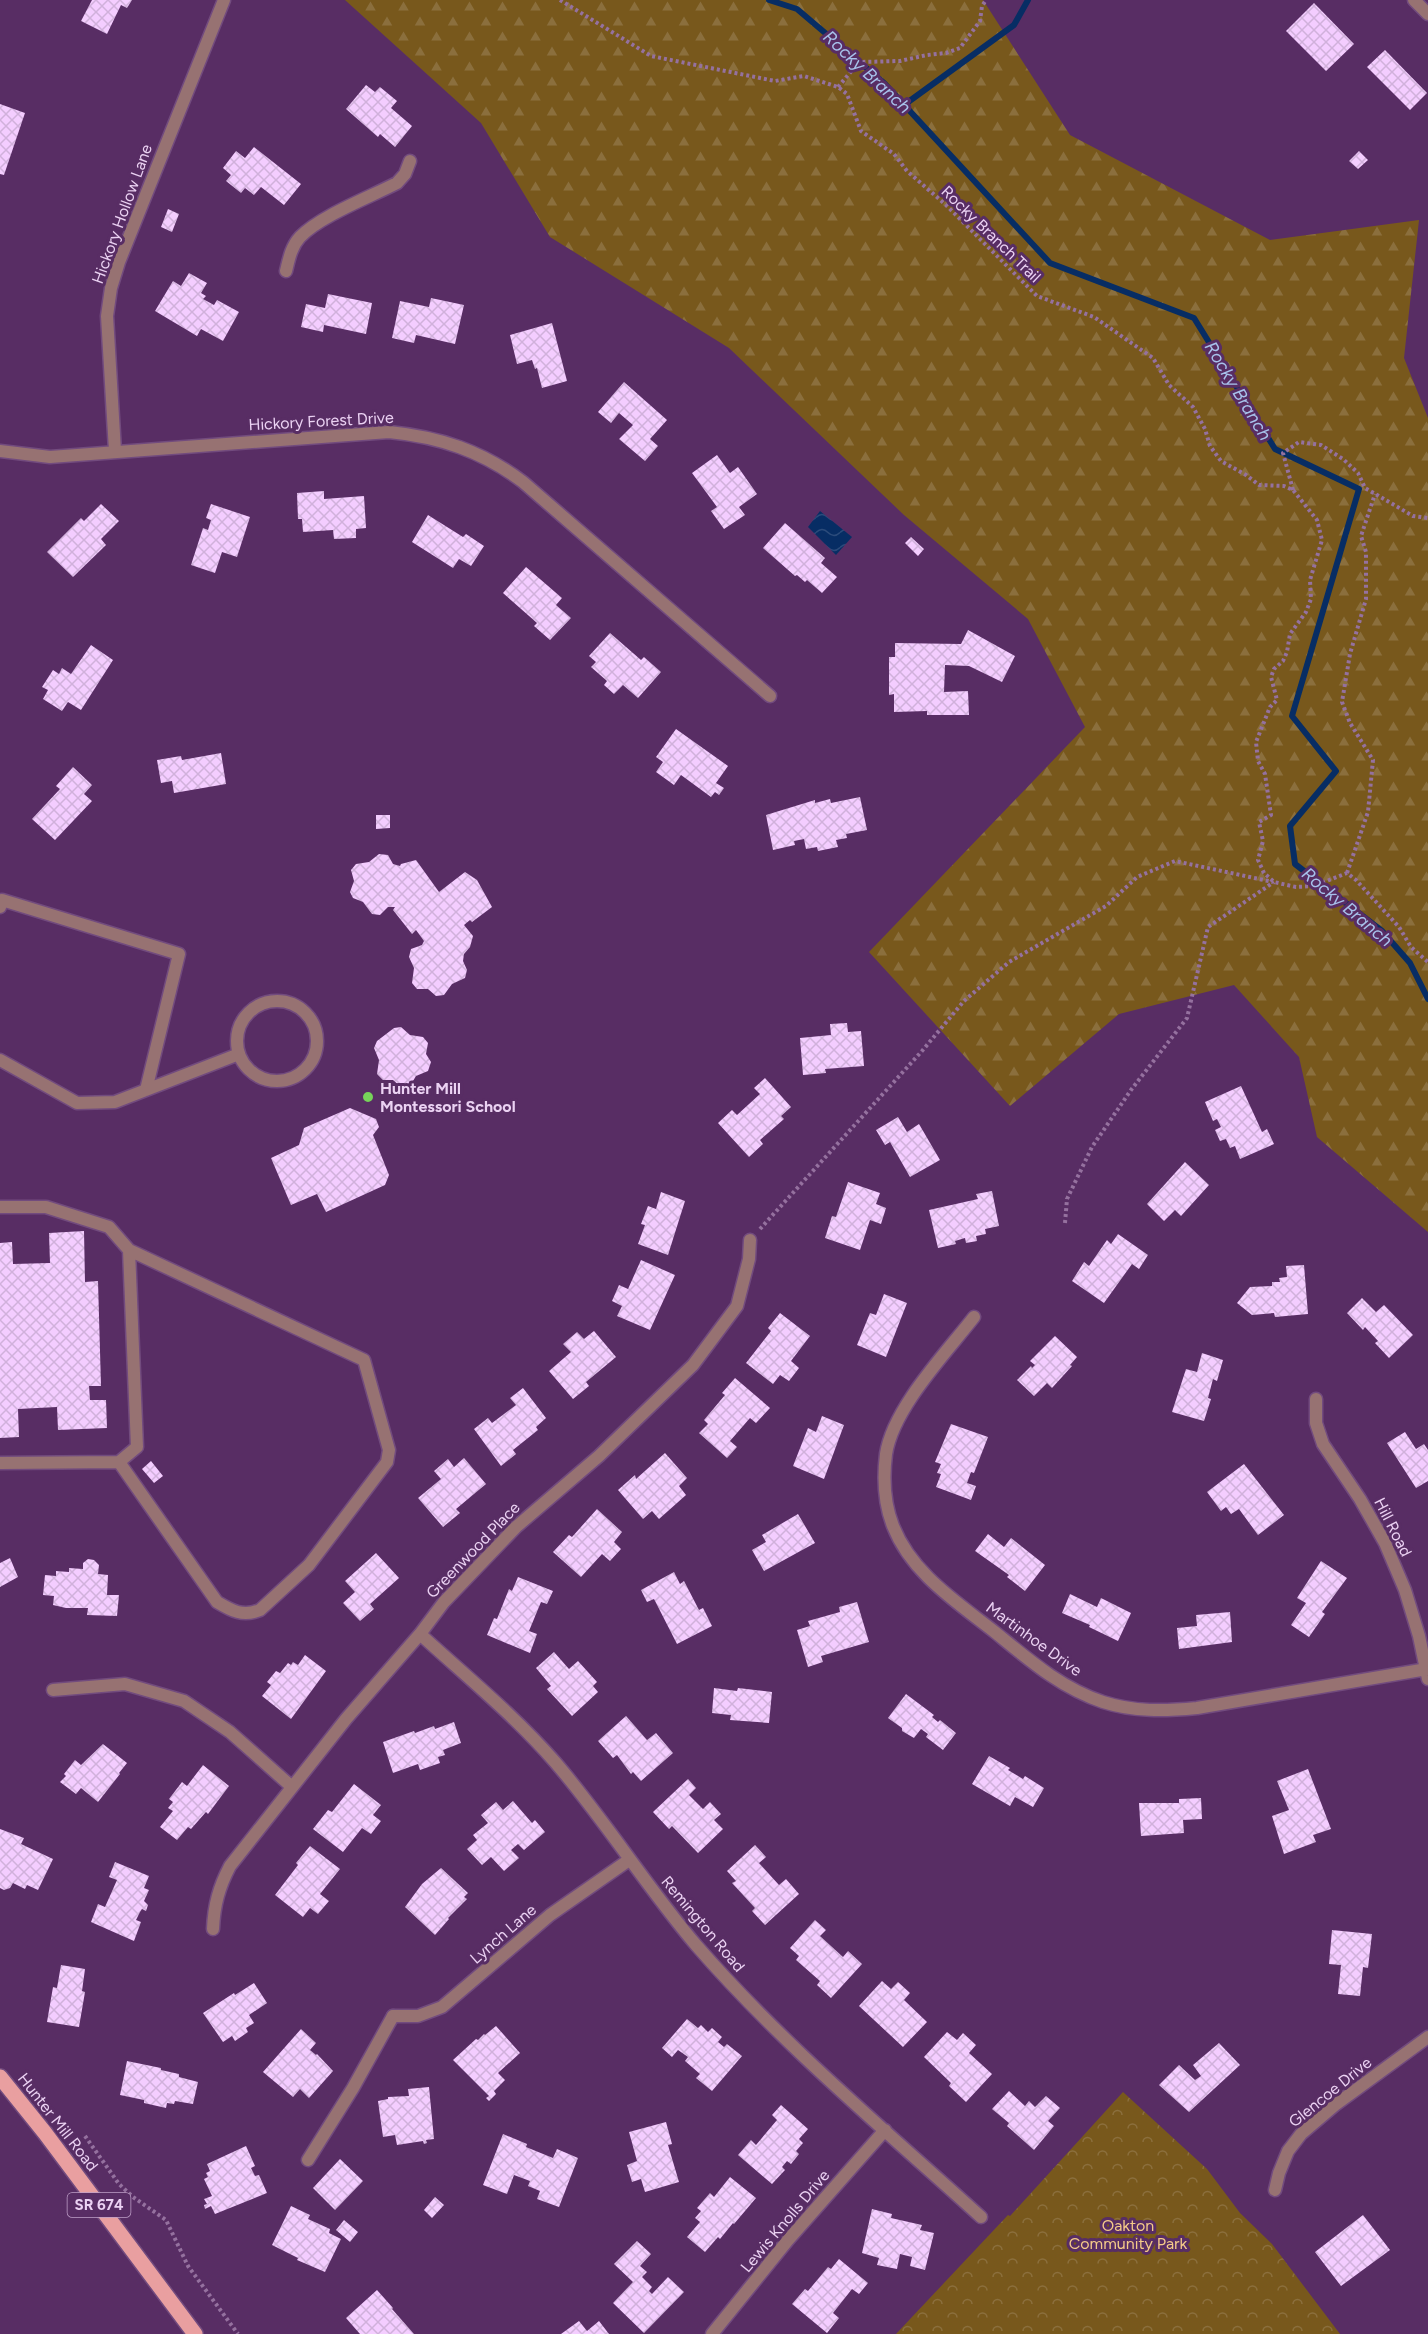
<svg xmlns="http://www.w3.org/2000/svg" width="1428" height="2334" viewBox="0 0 1428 2334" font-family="Figtree,sans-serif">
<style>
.forest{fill:url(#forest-firs)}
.park{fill:url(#park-crowns)}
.water{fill:url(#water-waves)}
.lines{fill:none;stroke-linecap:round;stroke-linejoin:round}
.stream{stroke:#072d64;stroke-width:6}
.building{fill:url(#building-cross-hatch)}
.service-casing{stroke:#724b7e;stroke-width:15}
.minor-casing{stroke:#724b7e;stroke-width:15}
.primary-casing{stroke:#724b7e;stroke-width:18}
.path{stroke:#95719f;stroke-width:4;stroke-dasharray:3 3;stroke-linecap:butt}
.service{stroke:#977272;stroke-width:12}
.minor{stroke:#977272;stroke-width:12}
.primary{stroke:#e99fa0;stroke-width:15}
.poi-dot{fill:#77d25a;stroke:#582d64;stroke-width:2}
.labels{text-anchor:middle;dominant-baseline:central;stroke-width:6;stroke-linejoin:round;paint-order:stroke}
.shield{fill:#582d64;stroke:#bfa0c8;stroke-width:1.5}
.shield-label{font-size:15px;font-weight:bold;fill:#ebd2f3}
.street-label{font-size:16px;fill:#ebd2f3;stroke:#582d64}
.poi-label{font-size:16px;font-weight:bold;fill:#ebd2f3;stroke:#582d64;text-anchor:start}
.park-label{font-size:16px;fill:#f5cb88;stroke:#582d64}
.water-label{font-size:18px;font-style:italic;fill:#a7c2eb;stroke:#582d64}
</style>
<defs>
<pattern id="forest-firs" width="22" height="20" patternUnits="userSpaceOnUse" patternTransform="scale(1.5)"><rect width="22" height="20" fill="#78581c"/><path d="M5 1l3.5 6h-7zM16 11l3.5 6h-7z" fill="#8b6f3d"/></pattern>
<pattern id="park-crowns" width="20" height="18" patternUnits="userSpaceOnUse" patternTransform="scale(1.5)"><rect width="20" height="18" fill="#78581c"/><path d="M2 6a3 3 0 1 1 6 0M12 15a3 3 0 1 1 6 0" fill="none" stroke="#8b6f3d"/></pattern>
<pattern id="water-waves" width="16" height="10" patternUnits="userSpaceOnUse" patternTransform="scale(1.5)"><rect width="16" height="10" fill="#072d64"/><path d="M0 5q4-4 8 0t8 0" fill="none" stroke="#2b4b7b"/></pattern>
<pattern id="building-cross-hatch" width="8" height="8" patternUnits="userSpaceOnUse" patternTransform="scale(1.5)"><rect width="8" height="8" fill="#f4cdff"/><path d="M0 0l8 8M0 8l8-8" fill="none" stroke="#d1b1db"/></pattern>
</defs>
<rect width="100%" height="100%" fill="#582d64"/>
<path class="forest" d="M345,0H983L1070,135L1270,240L1419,220L1404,358L1428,418V1232L1317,1137L1299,1057L1234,985L1119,1014L1010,1106L869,952L1085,727L1028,619L904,515L729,348L550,237L481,123Z"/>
<path class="park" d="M1123,2092L1207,2169L1240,2213L1272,2244L1340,2334H896L1008,2215L1010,2216Z"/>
<path class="water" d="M820,511L852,537L836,555L808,527Z"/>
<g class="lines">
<path class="stream" d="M769,0L797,9L884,83L1050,263L1194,318L1275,449L1359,489L1292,716L1336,771L1290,826L1295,864L1382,931L1410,963L1428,999
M904,105L1014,25L1028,0"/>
</g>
<path class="building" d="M92,0H132L127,8L121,5L107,34L81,21Z
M1314,3L1354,44L1326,71L1286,31Z
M1385,50L1427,93L1410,110L1367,67Z
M366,85L375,92L380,87L397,101L391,108L412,126L395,147L380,134L378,137L346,109Z
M0,104L25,113L4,175L0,174Z
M254,147L301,184L284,205L261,187L254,195L245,188L241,193L226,181L231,175L223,168L236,151L245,158Z
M1359,151L1368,160L1358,169L1349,161Z
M168,209L179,214L172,232L161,227Z
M189,273L207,283L201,293L206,296L203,299L214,305L217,300L239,312L223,341L201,329L197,336L155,311L173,281L181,286Z
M328,294L372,303L366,334L324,325L323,332L301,327L306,304L325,308Z
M431,298L464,305L455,344L416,335L414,343L392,338L400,301L429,307Z
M552,323L567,381L542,388L537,368L535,369L532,360L517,364L510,335Z
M624,382L667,420L650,439L658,446L645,461L619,439L633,425L619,413L611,423L598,412Z
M717,455L730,473L738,467L757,494L739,507L745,515L724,529L711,511L717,507L692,473Z
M324,491V499L364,496L366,528L356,529V538L334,539L333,530L303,532L302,519H298L297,493Z
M101,504L119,521L101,539L106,545L73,577L47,552L81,518L84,521Z
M211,504L250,517L237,557L222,552L215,573L191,565L203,528L208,530L211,520L206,518Z
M428,515L463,537L466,534L484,546L471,566L459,559L453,568L412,542Z
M785,523L825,558L821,563L837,577L822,593L807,580L805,582L797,575L795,576L763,548Z
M911,537L924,549L918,556L905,543Z
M526,567L562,598L556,605L571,618L550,640L534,626L537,623L503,593Z
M968,630L1015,656L1002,682L969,666L945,665L944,692L968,691L969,715H927V711L894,712V694L889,695V657H895V643L961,644Z
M610,633L641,660L644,657L661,672L638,698L623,685L614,694L604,685L607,681L591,667L596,662L589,656Z
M91,645L113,660L81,710L68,702L62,711L43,699L48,690L42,687L53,670L59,674L62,668L71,674Z
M676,729L728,766L716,783L724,788L719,795L715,792L711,797L681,775L674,785L656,772L663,762L656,757Z
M221,753L226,784L174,793L172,781L161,783L157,760L181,756L182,760Z
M73,767L92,785L84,794L92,801L55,840L32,819L60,789L56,786Z
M860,797L867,830L846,834L847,838L836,840L838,847L818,851L817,847L806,849L804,839L794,841L795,845L773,850L766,815L815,800V803L830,799L831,803Z
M376,815H390V828L376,829Z
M379,854L388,855L393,864L400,866L401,864L416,860L439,892L465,872L477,880L492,907L472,922L470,920L464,925L473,936L470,947L464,954L463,961L467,970L465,978L452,984L444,995L436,996L428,989H417L412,983L414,968L409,957L411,949L422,945L424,941L416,930L412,934L393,910L395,907H388L380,915L372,914L363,902L353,898L350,892L354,881L351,870L356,864L369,862Z
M847,1023L848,1032L861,1031L864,1066L825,1069L826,1073L803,1075L800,1038L831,1035L830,1024Z
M401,1027L410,1035L423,1037L428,1043L426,1054L431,1062L428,1071L416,1076L410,1086L401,1087L393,1080H383L377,1074L379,1060L374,1048L377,1041L394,1028Z
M765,1078L791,1107L781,1116L784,1119L760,1140L763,1144L749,1157L718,1123L732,1110L737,1115L760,1094L754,1088Z
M1241,1086L1262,1132L1267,1129L1274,1144L1240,1159L1235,1146L1230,1148L1226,1139L1220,1141L1215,1130L1221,1127L1217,1119L1213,1121L1205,1102Z
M350,1108L376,1119L379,1127L373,1135L389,1175L385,1185L326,1212L317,1194L291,1205L271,1158L299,1145L304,1128Z
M898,1117L907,1132L919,1124L940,1160L910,1177L890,1142L885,1145L876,1130Z
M1185,1162L1209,1185L1181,1216L1175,1210L1164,1221L1147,1204Z
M848,1182L880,1193L876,1204L886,1208L881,1224L870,1220L860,1250L825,1238L832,1216L836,1217Z
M992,1191L999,1226L985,1229L986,1234L976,1236L977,1241L966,1243L965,1238L955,1241L956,1244L938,1248L929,1210L978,1199L976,1194Z
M661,1192L685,1201L668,1255L638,1244L645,1225L641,1224L648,1206L656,1209Z
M84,1231L85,1282L98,1281L101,1386H89L90,1400H106L107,1428L58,1430L57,1407L18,1409L19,1437L0,1438V1243L12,1242L13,1264L50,1263L49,1233Z
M1118,1234L1148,1255L1139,1269L1132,1264L1104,1303L1072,1281L1084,1262L1089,1266L1107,1240L1111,1244Z
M641,1260L675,1275L650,1330L617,1316L622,1306L612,1301L619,1285L628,1289Z
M1304,1265L1308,1314L1275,1317L1274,1313L1252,1315L1237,1303L1250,1287L1272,1286V1282H1280L1279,1278L1287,1277L1286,1266Z
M884,1294L907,1303L886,1357L857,1345L870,1313L876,1315Z
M1362,1298L1376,1312L1384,1305L1413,1335L1389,1358L1375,1343L1378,1341L1365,1327L1363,1330L1347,1313Z
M780,1313L810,1336L791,1361L799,1368L789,1381L780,1375L773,1384L746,1363L771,1331L768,1328Z
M594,1331L616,1357L586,1382L589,1386L573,1399L549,1371L571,1352L563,1344L577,1332L584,1339Z
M1055,1336L1077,1357L1070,1365L1072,1366L1052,1388L1047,1383L1034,1396L1017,1380L1031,1366L1032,1368L1035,1365L1030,1361Z
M1202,1353L1223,1360L1217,1381L1213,1379L1208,1398L1211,1399L1204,1421L1172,1412L1186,1369L1197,1372Z
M735,1378L770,1408L756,1423L750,1418L730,1441L737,1447L727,1458L699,1433L708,1424L704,1420L725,1395L722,1393Z
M523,1388L546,1418L536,1427L538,1430L513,1450L516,1454L501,1466L474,1429L488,1418L492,1423L516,1405L510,1398Z
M822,1416L844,1425L824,1479L793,1466L808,1428L816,1432Z
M951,1424L988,1437L974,1473L971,1472L967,1483L976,1486L971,1500L936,1487L941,1474L937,1473L941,1464L935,1462Z
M1405,1432L1416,1449L1424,1444L1428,1450V1481L1416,1488L1387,1443Z
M665,1453L687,1478L679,1486L686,1495L659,1519L652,1511L643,1519L618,1490L635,1475L636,1479Z
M464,1458L486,1484L456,1509L460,1513L443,1527L418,1498L441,1479L434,1471L448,1459L454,1467Z
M151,1461L163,1476L154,1483L142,1469Z
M1244,1464L1284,1515L1258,1535L1239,1509L1231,1514L1226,1507L1221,1511L1207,1492Z
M597,1509L622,1532L614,1542L621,1549L610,1561L602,1554L581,1577L553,1552L569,1535L572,1537Z
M798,1514L815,1543L764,1571L752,1550L766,1542L762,1535Z
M988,1534L1004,1547L1011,1538L1045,1565L1025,1591L1007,1577L1009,1575L975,1551Z
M376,1553L399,1578L370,1604L374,1609L360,1621L343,1603L355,1592L345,1581Z
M10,1558L18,1577L0,1587V1563Z
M88,1559L94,1560L99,1565L98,1574L108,1575L107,1595H119L117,1616L87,1615L88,1608H66L53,1605L54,1596L43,1595L45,1575L56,1576V1571L69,1572V1568L83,1569V1563Z
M1321,1561L1347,1578L1322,1612L1325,1614L1309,1637L1291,1625L1306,1603L1297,1598Z
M674,1572L680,1584L684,1581L699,1610L703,1608L712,1626L677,1644L654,1599L647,1602L641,1590Z
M518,1577L553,1591L547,1604L541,1602L529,1631L537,1634L530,1653L487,1635L494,1618L497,1619L509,1589L512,1591Z
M1070,1594L1097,1607L1101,1598L1131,1613L1118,1641L1089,1627L1090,1625L1062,1613Z
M857,1602L869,1642L821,1656L823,1662L808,1667L797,1630L810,1626L808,1621L840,1612L839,1607Z
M1230,1612L1232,1642L1179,1649L1177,1628L1197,1626L1196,1615Z
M554,1652L569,1669L578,1661L597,1682L593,1686L598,1692L572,1716L547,1689L551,1686L536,1668Z
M305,1655L326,1671L291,1719L262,1696L271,1685L267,1682L276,1671L280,1673L288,1663L291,1665L293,1662L298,1665Z
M714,1688L737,1691L738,1688L772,1692L769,1723L730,1720L731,1715L712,1713Z
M906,1694L934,1715L932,1717L938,1722L940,1720L956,1733L943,1750L926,1737L928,1734L921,1729L914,1738L902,1731V1728L888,1718Z
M626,1716L647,1740L656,1733L673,1753L641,1781L633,1772L631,1774L617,1755L613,1758L598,1741Z
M454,1722L461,1743L443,1750L445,1755L438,1757L440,1763L420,1770L418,1764L393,1773L383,1742L414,1731L415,1733L434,1726L435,1729Z
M103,1744L127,1763L119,1773L120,1774L98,1802L81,1788L76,1794L60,1782L66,1776L64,1774L75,1760L81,1765Z
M989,1756L1010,1768L1008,1770L1023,1779L1025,1776L1044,1788L1033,1807L1015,1797L1010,1806L972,1784Z
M203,1765L229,1786L208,1814L206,1812L191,1829L188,1827L177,1840L160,1827L173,1811L168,1808L173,1802L169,1799L182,1782L187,1786Z
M1308,1769L1331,1829L1313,1835L1316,1842L1284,1854L1272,1816L1289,1810L1277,1781Z
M688,1779L696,1788L689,1795L703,1809L710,1802L721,1814L714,1820L723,1829L698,1853L672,1826L669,1829L653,1812Z
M354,1784L381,1805L373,1815L381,1821L371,1834L362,1828L343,1852L313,1829L328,1810L332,1812Z
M1201,1798L1202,1819L1183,1820L1184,1833L1141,1836L1139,1803H1179V1799Z
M513,1801L532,1823L535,1820L545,1832L524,1850L518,1844L511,1850L519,1858L504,1871L491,1857L482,1865L467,1849L477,1840L473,1835L488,1823L481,1815L496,1802L503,1810Z
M0,1829L24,1838L21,1844L53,1859L38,1890L27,1885L25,1889L13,1883L10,1888L4,1890L0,1888Z
M755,1845L766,1857L759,1863L779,1885L786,1879L799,1894L765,1925L752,1911L755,1908L732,1883L736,1881L727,1871Z
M310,1846L340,1869L320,1894L329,1901L318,1914L310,1908L303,1917L275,1895L298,1865L296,1863Z
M115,1862L149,1876L144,1888L149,1890L144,1901L148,1905L146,1911L142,1909L140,1912L136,1920L141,1922L134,1941L91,1922L98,1904L105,1907L117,1880L109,1877Z
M441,1868L468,1893L464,1897L467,1899L448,1918L449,1919L435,1935L405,1907L422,1884Z
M815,1920L826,1930L820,1936L843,1957L848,1951L862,1964L831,1998L817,1985L820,1981L796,1960L799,1956L790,1948Z
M1332,1930L1372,1934L1368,1968L1363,1967L1360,1996L1338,1994L1341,1965L1329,1964Z
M61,1965L85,1969L82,1991L85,1992L79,2027L47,2022L53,1987L57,1988Z
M882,1981L891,1989L898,1982L910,1993L904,2000L927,2022L903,2047L859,2006Z
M254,1983L267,2003L249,2015L254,2023L246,2028L248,2032L235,2041L232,2036L223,2042L203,2013L234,1993L235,1995Z
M687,2019L698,2028L701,2025L708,2032L712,2028L722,2037L718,2042L724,2047L727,2044L742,2056L712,2091L696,2078L700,2074L685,2061L688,2057L678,2050L672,2057L662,2048Z
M496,2026L520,2053L498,2073L505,2080L494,2091L496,2094L489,2101L486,2098L489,2096L453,2060L476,2039L478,2040L484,2034L485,2035Z
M301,2029L316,2043L310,2050L316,2055L317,2054L333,2071L309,2098L300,2089L293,2097L263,2072Z
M947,2032L957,2040L963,2033L976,2045L969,2053L992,2074L966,2102L949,2086L951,2083L924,2057Z
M1219,2043L1240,2065L1189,2112L1159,2085L1179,2065L1195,2080L1201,2076L1193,2065Z
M127,2061L161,2068V2070L179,2074V2077L198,2082L193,2104L175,2101L174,2104L167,2103L166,2108L144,2103V2100L120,2095Z
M429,2087L434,2139L426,2140L427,2143L424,2144L423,2141L397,2145L395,2135L383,2137L378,2101L388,2099V2097L409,2096L408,2089Z
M1009,2091L1025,2106L1029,2101L1035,2107L1046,2096L1060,2108L1048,2121L1054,2126L1034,2150L1007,2126L1009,2123L992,2109Z
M781,2105L808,2129L799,2139L803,2143L796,2151L799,2154L791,2164L787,2161L782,2167L785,2170L772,2184L738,2155L751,2140L756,2145L777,2120L772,2115Z
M666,2122L672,2144L668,2145L679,2182L645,2192L641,2179L632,2182L627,2165L637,2161L629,2132Z
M503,2134L527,2144L526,2147L553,2158L557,2149L578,2158L559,2207L537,2199L540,2191L528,2186L530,2181L514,2175L507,2194L483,2185Z
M246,2146L255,2166L251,2168L255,2176L259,2175L267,2193L215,2214L211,2206L205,2209L204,2205L207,2204L204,2199L212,2196L204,2179L208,2177L206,2173L210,2171L207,2164Z
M340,2159L363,2181L335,2210L313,2188Z
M730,2177L756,2198L734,2224L733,2223L720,2239L718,2237L705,2252L687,2237L700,2222L695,2218L701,2211L697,2208L710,2193L714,2197Z
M435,2197L444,2205L432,2218L424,2210Z
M291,2206L310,2215L308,2219L330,2229L329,2233L341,2239L325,2272L297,2260L298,2258L272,2245Z
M872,2209L892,2214L891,2218L922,2225L920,2230L934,2233L925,2270L910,2266L912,2257L900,2254L897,2269L877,2265L879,2258L862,2253Z
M1363,2215L1390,2250L1341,2286L1315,2252Z
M344,2220L358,2232L350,2242L336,2230Z
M637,2241L651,2254L640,2266L647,2272L642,2277L652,2287L649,2291L652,2294L668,2277L684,2292L644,2333L613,2303L633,2282L614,2264Z
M839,2259L868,2283L859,2294L852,2289L833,2313L839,2318L827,2333L792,2304L805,2289L808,2291L828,2267L831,2269Z
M377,2290L393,2308L392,2309L414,2334H360L346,2318Z
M579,2321L587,2331L599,2321L609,2334H561Z"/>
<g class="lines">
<defs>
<path id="service" d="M286,271C289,259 291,247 300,237C320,216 370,197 397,183L405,174L410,161
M0,907L2,900L179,954L146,1090
M237 1041a40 40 0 1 1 80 0a40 40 0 1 1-80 0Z
M0,1060L77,1103L115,1102L239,1054
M0,1207H46L109,1227L129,1250L137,1447L119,1462L0,1463
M119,1462L217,1602C232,1611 243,1617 260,1610L309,1565L387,1462L389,1450L364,1360L129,1250
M308,2160L353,2088L393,2016"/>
<path id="minor" d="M1414,0L1428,14
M0,451L50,457L389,432C440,437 482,451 523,482L770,696
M115,451L107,316L111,288L119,262L224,0
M974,1317C946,1353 893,1408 886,1454C883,1478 884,1503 893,1526C912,1574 957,1602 996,1633C1029,1660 1061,1688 1103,1702C1134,1712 1165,1711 1197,1708L1427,1669
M1316,1399V1423L1323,1444L1360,1499L1385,1543L1405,1590L1419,1636L1428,1679
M420,1634C466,1676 514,1715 555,1762C605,1820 646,1886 696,1945C782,2044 884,2129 981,2217
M53,1690L125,1684L184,1701L230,1732L292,1787
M213,1929C214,1905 219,1887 230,1866L346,1719L420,1634L444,1602L516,1527L599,1456L693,1365L737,1306L749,1259L750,1240
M393,2016H418L442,2007L550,1915L629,1860
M1275,2190L1279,2173L1288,2151L1301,2134L1335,2105L1428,2037
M712,2334L788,2240L885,2130"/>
<path id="primary" d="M0,2077L45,2133L195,2334"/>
</defs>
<use href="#service" class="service-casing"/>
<use href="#minor" class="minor-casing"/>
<use href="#primary" class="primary-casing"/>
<path class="path" d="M560,0L651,56L775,81L804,76L838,87L847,94L861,131L894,154L907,171L946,205L1037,296L1094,317L1153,358L1169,385L1193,407L1205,429L1210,446L1221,461L1246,475L1259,485L1284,486L1293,490L1317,520L1322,540L1310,580L1311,599L1306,612L1290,634L1287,652L1283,661L1274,669L1271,677L1277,700L1270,707L1256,742L1258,761L1265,774L1271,815L1259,822L1263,841L1258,860L1264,873L1274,882L1296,887L1314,886L1347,873L1356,880L1399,927L1411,947L1428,962
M838,87L859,62L900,61L927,55L946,53L960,48L980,21L982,6L986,0
M1293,490L1283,453L1299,442L1321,445L1343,459L1358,473L1365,488L1413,516L1428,518
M1347,873L1368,812L1373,760L1350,723L1342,702L1350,654L1366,599V552L1361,536L1375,494
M1065,1223L1067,1199L1092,1147L1131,1090L1187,1018L1208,927L1274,882
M760,1229L922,1051L964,1001L1009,962L1106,906L1137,877L1175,861L1273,882
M85,2136L119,2184L133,2197L166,2220L188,2266L238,2334"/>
<use href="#service" class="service"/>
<use href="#minor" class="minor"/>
<use href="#primary" class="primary"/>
</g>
<circle class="poi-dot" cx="368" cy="1097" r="6"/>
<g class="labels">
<rect class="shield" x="67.5" y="2193" width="63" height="24" rx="4.5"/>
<g class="shield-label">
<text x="99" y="2205">SR 674</text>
</g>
<g class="street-label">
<text transform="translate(122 214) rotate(-70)">Hickory Hollow Lane</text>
<text transform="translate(991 234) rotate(44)">Rocky Branch Trail</text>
<text transform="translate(321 421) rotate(-3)">Hickory Forest Drive</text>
<text transform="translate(1393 1527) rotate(63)">Hill Road</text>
<text transform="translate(473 1550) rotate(-46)">Greenwood Place</text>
<text transform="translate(1034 1639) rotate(36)">Martinhoe Drive</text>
<text transform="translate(703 1924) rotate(50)">Remington Road</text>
<text transform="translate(503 1934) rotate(-41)">Lynch Lane</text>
<text transform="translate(1330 2092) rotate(-39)">Glencoe Drive</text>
<text transform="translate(58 2122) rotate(52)">Hunter Mill Road</text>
<text transform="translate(785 2221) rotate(-50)">Lewis Knolls Drive</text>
</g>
<g class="poi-label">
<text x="380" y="1088">Hunter Mill<tspan x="380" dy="18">Montessori School</tspan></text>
</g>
<g class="park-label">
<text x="1128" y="2225">Oakton<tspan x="1128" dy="18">Community Park</tspan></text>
</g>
<g class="water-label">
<text transform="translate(867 72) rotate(43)">Rocky Branch</text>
<text transform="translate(1238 391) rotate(59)">Rocky Branch</text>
<text transform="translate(1347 907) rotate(40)">Rocky Branch</text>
</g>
</g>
</svg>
